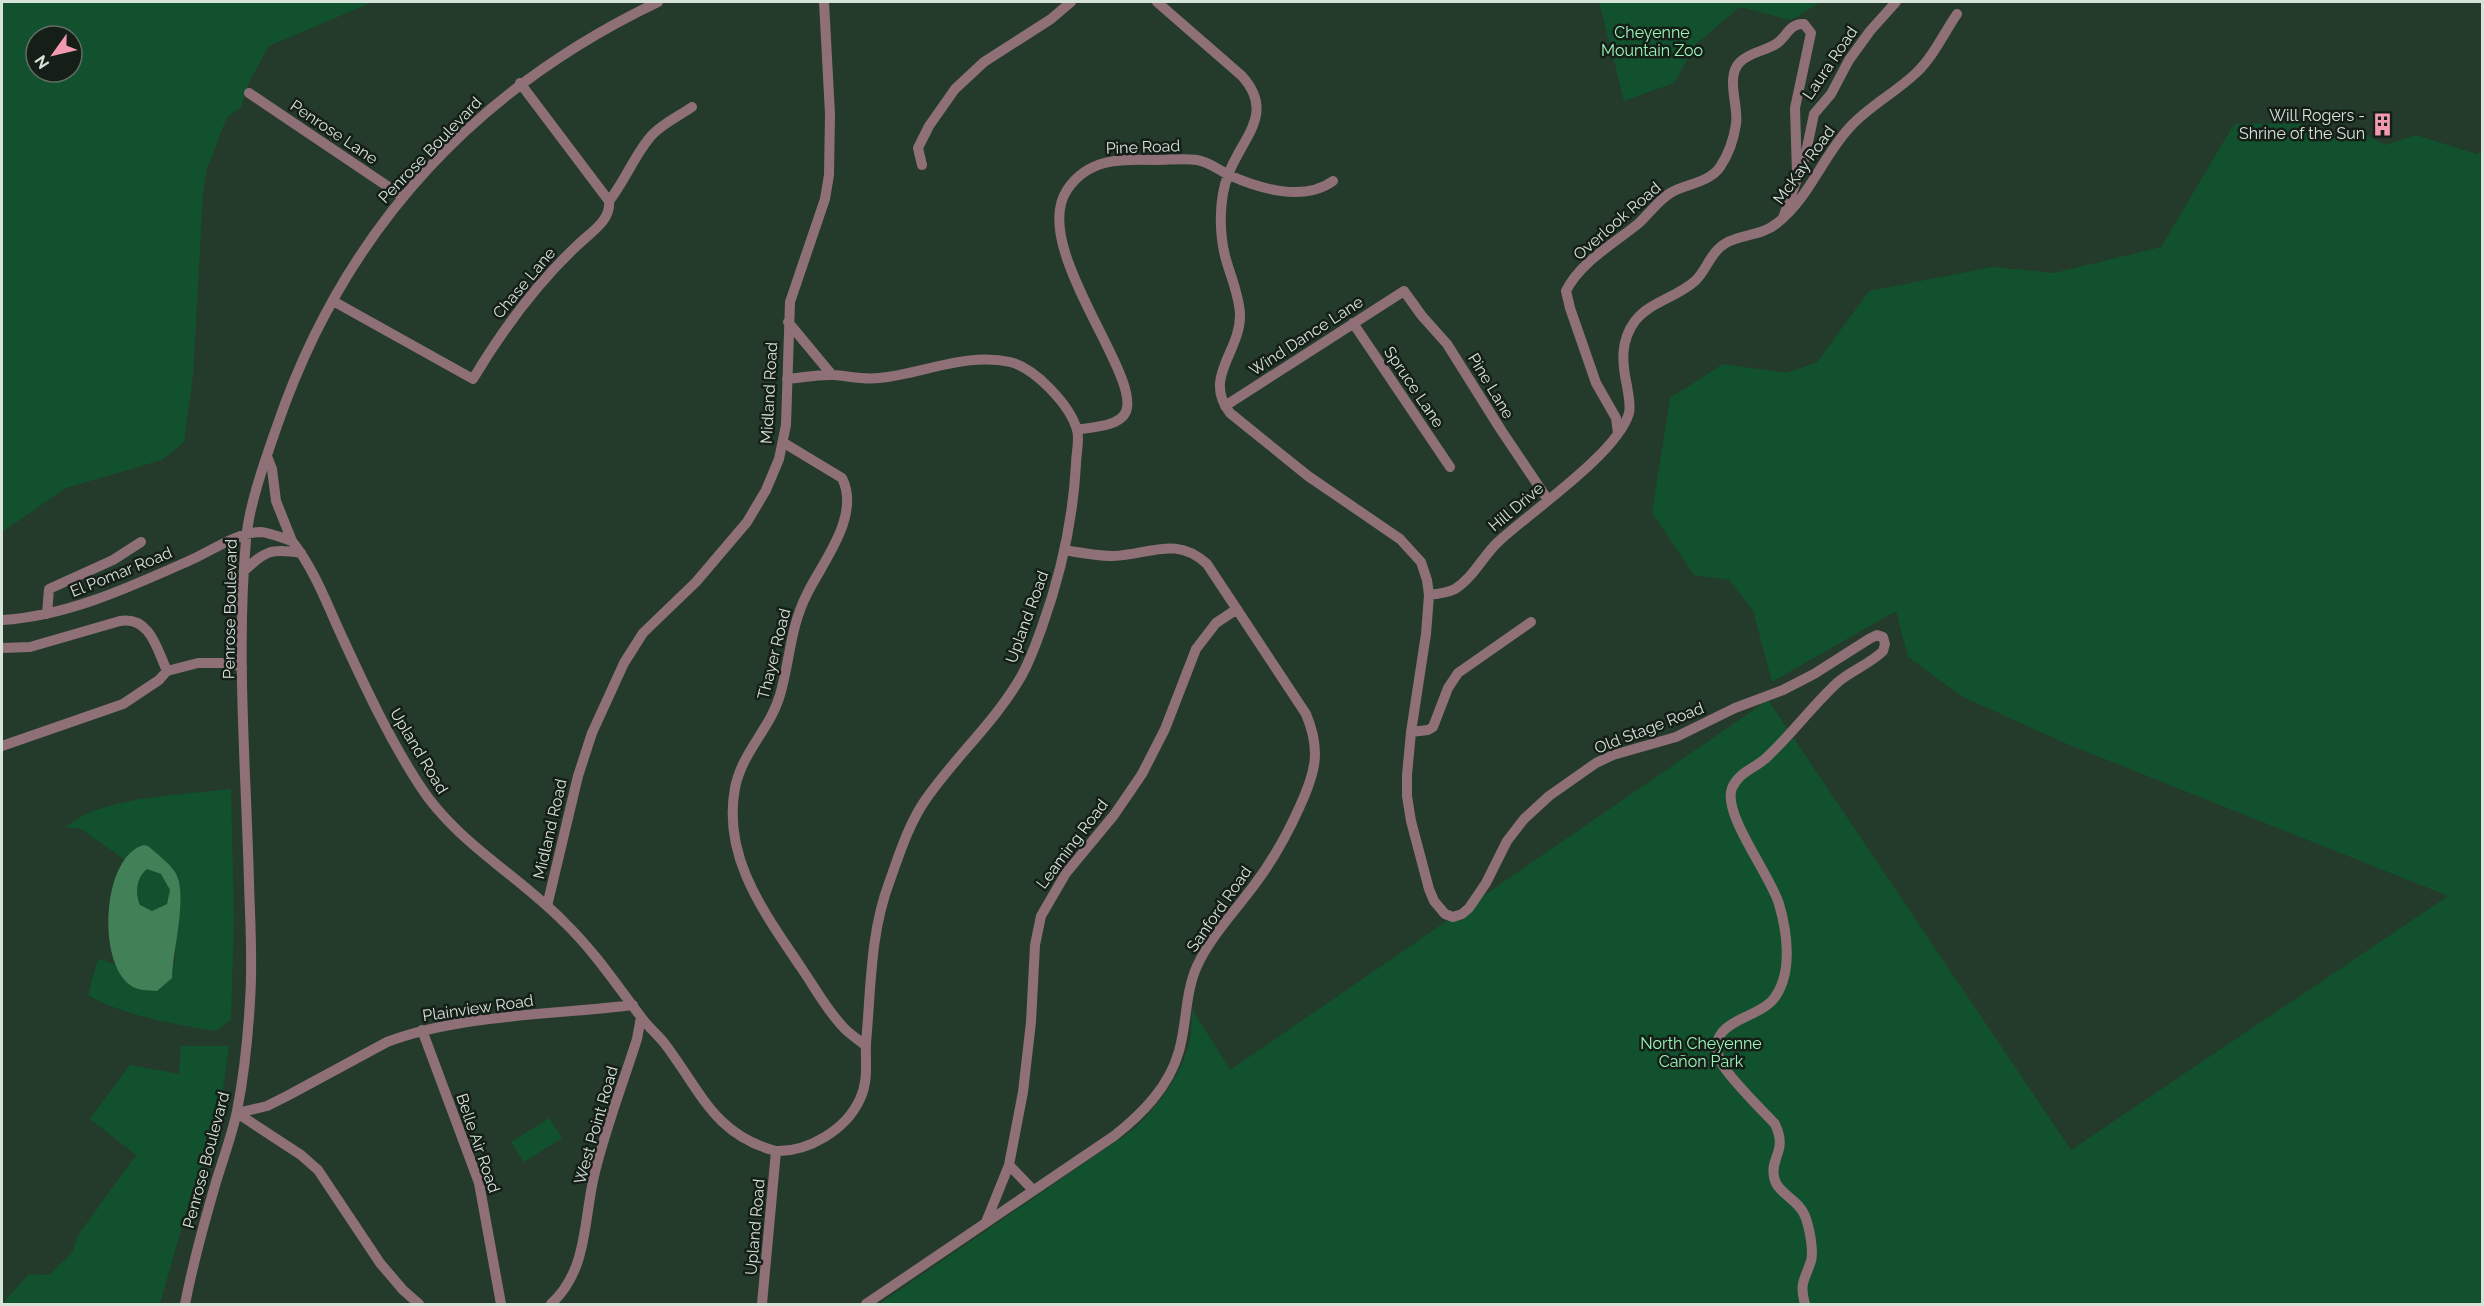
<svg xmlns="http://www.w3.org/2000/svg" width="2484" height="1306" viewBox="0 0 2484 1306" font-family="Raleway,sans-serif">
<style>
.green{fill:#11512d;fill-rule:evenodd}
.water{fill:#428057;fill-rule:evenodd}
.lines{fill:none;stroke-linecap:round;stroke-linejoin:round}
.minor{stroke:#8f7077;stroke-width:10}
.labels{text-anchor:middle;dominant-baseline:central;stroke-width:5;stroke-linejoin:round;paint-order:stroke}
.park-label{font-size:16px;fill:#9cf6b9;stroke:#151e17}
.street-label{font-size:16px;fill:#d6e3d9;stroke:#151e17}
.poi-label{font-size:16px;fill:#d6e3d9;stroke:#151e17;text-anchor:end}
</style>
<rect width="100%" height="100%" fill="#243a2b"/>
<path class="green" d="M2,2H373L269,46L249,82L241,107L227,117L207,169L203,194L193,376L184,442L162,460L66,488L2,532ZM36,36H72V72H36Z
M1599,2H1821L1791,20L1740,7L1697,43L1674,83L1624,101Z
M2299,123L2351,141L2367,135L2385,145L2416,135L2476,154L2482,150V1304H879L1134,1129C1157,1106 1179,1079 1188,1047C1192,1035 1191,1021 1192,1009L1230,1070L1768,700L2071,1150L2448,896L2067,744L1961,696L1908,657L1896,611L1772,682L1753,611L1729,580L1694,575L1652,513L1670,398L1723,364L1787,373L1817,362L1869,291L1992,267L2054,273L2161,247L2234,124Z
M231,789L234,920L231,1020L215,1031C172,1023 126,1017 88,995L98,959L115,964C126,985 133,990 157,990L172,977V968L175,963L177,875L128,854L125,860L81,829L66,827C101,796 185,795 231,789Z
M147,869L161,874L170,890L169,901C143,929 124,889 147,869Z
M181,1046H229L221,1104L187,1209L160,1304H2L29,1274L49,1275L72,1253L78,1235L136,1155L90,1119L130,1065L179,1074Z
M549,1118L562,1138L524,1162L511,1142Z"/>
<path class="water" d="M144,845L148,846C157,854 168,862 175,872C189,893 172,953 172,978L157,991C147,990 138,991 130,985C97,961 102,856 144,845ZM147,869L161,874L170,890L167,904L152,911L140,905C135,893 136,878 147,869Z"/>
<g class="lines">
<path class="minor" d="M1157,2L1242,76C1276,114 1242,137 1228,175C1219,199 1219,231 1225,256C1230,275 1239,294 1240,314C1241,352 1202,377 1230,413L1308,476L1400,539L1421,562L1427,580L1429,595L1426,634L1411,732L1407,775V796L1411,821L1429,889L1434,901L1445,914L1453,917L1462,914L1469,908L1486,883L1507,841L1524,819L1549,796L1596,763L1613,755L1676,737L1735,708L1783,690L1814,674L1869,639L1877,635L1883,637L1885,644L1883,651C1870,664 1852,670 1838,682C1812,706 1791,735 1766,758C1754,769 1739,772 1732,788C1722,814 1770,874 1779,904C1787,931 1793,972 1775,997C1759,1021 1702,1019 1721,1062C1728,1077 1762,1110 1775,1124C1788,1152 1770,1156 1774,1177C1777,1194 1799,1199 1805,1216C1809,1226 1814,1250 1811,1261C1805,1280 1799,1282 1805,1304
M249,93L402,196
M922,165L918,148L929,126L955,89L984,62L1051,19L1071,2
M609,201C625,181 637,150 653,134C664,123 679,116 692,107
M1783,218L1805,157L1814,114L1831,94L1849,60L1870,31L1896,2
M333,301L473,379C503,329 538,281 582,241C594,230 611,219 609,201L520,83
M788,322L832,375
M1353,323L1450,467
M1225,406L1404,291L1422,316L1447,344L1501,430L1548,500
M1077,430C1091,427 1115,427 1124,415C1149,383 1028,248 1067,190C1088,158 1121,159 1156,160C1169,160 1184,158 1197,160C1210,162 1218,170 1229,175C1260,189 1304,202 1333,181
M1618,433L1616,418L1596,383L1570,308L1566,291C1580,262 1615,243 1639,223C1650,213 1659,199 1672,192C1687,184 1710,182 1720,167C1728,155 1734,138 1736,124C1739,106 1725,77 1740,62C1750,52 1765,51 1776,44C1787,37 1789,23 1804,24L1811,33L1795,108L1797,174
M784,443L842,478C861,516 823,561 807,594C790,627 790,661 780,695C770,729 742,752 735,788C722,857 764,912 800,966C814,986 827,1011 845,1029C851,1035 859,1040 866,1046
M267,456L272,469L276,501L292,541
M244,571C265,551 271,548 301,553
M1429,595C1438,594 1447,593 1455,589C1473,578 1483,556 1498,542C1530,512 1618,453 1629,413C1631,404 1628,394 1627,386C1622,363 1620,341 1635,321C1651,301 1676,298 1695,281C1707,270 1710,252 1726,243C1741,234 1761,236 1776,224C1809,199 1822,157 1850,127C1869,106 1895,93 1916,73C1933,57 1944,33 1957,14
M47,614L49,589L113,560L141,542
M2,620C69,616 132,586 193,559C213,550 238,532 261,532C271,533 282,538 292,541C315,570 328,607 344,641C367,691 390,740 420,786C456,842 518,875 564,922C594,951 616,984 641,1017C648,1027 658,1035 665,1044C700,1090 714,1135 776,1151L762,1304
M2,648L30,647L120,621C150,616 157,649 167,671
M1411,732L1428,730L1433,727L1448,688L1458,673L1531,622
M2,746L123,704L159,680L167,671L198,663H227L242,667
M547,906L578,776L592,733L624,663L643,633L696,582L747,522L766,490L779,459L786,425L790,302L825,199L829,175L830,114L824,2
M422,1030L479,1183L501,1304
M237,1113L267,1106L287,1096L387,1042C461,1014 554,1015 633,1005
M237,1113L301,1155L318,1170L380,1263L403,1290L419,1304
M776,1151C808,1152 846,1130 860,1099C869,1080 865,1063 866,1043C871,989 870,934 889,883C899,855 909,823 926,799C956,756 996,721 1022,675C1030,660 1036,644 1042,627C1061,574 1073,521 1076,464C1076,454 1080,439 1077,430C1070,405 1035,368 1010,362C966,352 922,374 879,378C863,380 849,376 833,375C818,374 802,378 787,379
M1009,1165L1033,1190
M986,1222L1009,1165L1023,1092L1031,1022L1035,945L1041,916L1066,873L1114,815L1142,774L1165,729L1196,649L1216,623L1237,609
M185,1304C193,1263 204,1223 216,1182C223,1159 232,1135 237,1111C244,1075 248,1037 250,1001C253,961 250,921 249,882C246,768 236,654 246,540C249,504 265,461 277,426C344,231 472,91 658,2
M551,1304C589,1269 583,1219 595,1172C606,1127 623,1083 637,1039L641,1017
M866,1304L1114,1136C1142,1114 1169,1087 1179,1051C1187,1023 1185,993 1197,966C1211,936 1235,911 1255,884C1273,860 1288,833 1300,806C1316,771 1321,750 1306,714L1207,564C1176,535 1149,555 1113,556C1097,556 1081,553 1065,550"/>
</g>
<defs>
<symbol id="building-bare" viewBox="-9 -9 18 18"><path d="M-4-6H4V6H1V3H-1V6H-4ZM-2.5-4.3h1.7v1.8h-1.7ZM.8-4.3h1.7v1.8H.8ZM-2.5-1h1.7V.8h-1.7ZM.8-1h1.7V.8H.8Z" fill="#f19ab0" stroke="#151e17" stroke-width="2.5" paint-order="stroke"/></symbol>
</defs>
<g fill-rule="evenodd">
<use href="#building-bare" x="2366" y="108" width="33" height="33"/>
</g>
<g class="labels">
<g class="park-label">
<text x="1652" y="32">Cheyenne<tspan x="1652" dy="18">Mountain Zoo</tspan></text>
<text x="1701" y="1043">North Cheyenne<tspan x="1701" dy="18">Cañon Park</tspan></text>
</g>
<g class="street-label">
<text transform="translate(1830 63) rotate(-56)">Laura Road</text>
<text transform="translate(334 132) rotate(34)">Penrose Lane</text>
<text transform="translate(1143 147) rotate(-2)">Pine Road</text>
<text transform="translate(430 150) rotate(-46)">Penrose Boulevard</text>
<text transform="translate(1804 165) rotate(-54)">McKay Road</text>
<text transform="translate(1617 221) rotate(-41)">Overlook Road</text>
<text transform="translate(524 283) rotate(-50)">Chase Lane</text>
<text transform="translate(1306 336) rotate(-33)">Wind Dance Lane</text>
<text transform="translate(1491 386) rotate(59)">Pine Lane</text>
<text transform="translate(1414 387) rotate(56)">Spruce Lane</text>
<text transform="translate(769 393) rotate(-87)">Midland Road</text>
<text transform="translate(1516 507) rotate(-40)">Hill Drive</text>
<text transform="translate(121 572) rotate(-22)">El Pomar Road</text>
<text transform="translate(230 609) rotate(-89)">Penrose Boulevard</text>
<text transform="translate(1027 617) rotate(-70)">Upland Road</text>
<text transform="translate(774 654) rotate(-76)">Thayer Road</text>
<text transform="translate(1649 728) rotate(-21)">Old Stage Road</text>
<text transform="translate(419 751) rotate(59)">Upland Road</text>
<text transform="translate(550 829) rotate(-77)">Midland Road</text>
<text transform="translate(1072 844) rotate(-53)">Leaming Road</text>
<text transform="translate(1219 909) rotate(-55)">Sanford Road</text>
<text transform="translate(478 1008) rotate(-8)">Plainview Road</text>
<text transform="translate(596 1125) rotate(-74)">West Point Road</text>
<text transform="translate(478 1143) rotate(71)">Belle Air Road</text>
<text transform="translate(206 1160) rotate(-75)">Penrose Boulevard</text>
<text transform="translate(755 1227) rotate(-85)">Upland Road</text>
</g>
<g class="poi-label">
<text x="2365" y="115">Will Rogers -<tspan x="2365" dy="18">Shrine of the Sun</tspan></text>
</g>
</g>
<rect width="2484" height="1306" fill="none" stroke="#d6e3d9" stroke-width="6"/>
<g transform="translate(54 54) rotate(236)"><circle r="28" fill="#151e17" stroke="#626d65" stroke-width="1.5"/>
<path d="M0-4.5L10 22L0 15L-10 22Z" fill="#f19ab0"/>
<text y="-9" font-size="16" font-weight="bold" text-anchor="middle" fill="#d6e3d9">N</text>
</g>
</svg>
